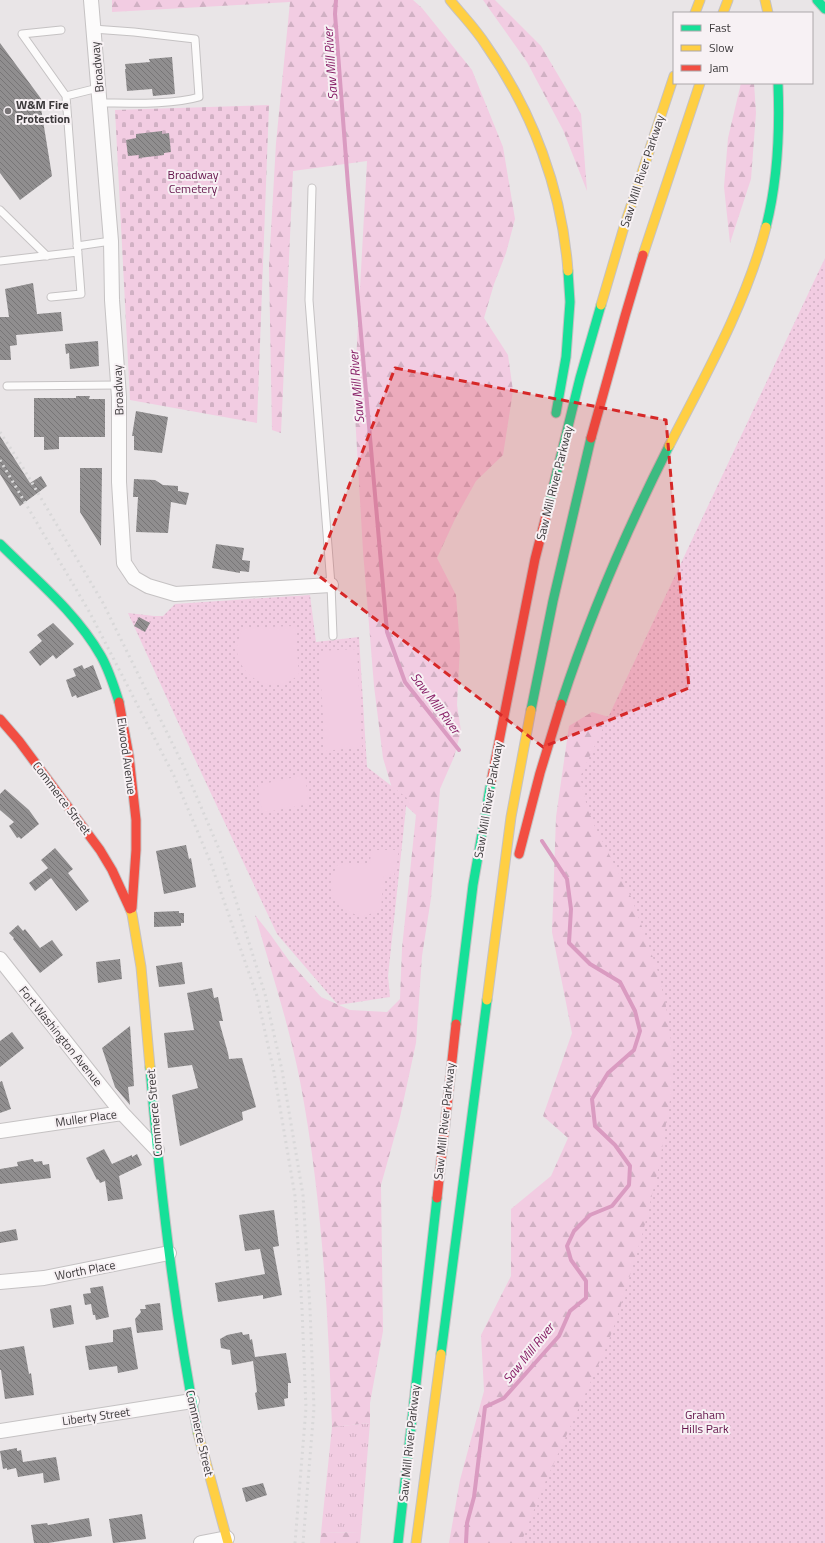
<svg xmlns="http://www.w3.org/2000/svg" width="825" height="1543" viewBox="0 0 825 1543" font-family="'Titillium Web',sans-serif">
<style>
.grass{fill:url(#grass-tufts)}
.forest{fill:url(#forest-firs)}
.cemetery{fill:url(#cemetery-stones)}
.park{fill:url(#park-dots)}
.pitch{fill:#f2cce2}
.lines{fill:none;stroke-linecap:round;stroke-linejoin:round}
.stream{stroke:#da9bc1;stroke-width:4}
.building{fill:url(#building-back-hatch)}
.lane-casing{stroke:#c5c2c3;stroke-width:9}
.street-casing{stroke:#c5c2c3;stroke-width:16}
.fast-casing{stroke:#c5c2c3;stroke-width:11}
.slow-casing{stroke:#c5c2c3;stroke-width:11}
.jam-casing{stroke:#c5c2c3;stroke-width:11}
.lane{stroke:#fcfbfb;stroke-width:7}
.street{stroke:#fcfbfb;stroke-width:14}
.fast{stroke:#16e098;stroke-width:9}
.slow{stroke:#ffcf43;stroke-width:9}
.jam{stroke:#f24e42;stroke-width:9}
.rail{stroke:#d9d8d9;stroke-width:3;stroke-dasharray:2 4;stroke-linecap:butt}
.marked{fill:#d62828;fill-opacity:0.2;stroke:#d62828;stroke-width:3;stroke-dasharray:8 5;stroke-linejoin:round}
.poi-dot{fill:#797577;stroke:#f7f1f4;stroke-width:1.5}
.labels{text-anchor:middle;dominant-baseline:central;stroke-width:4;stroke-linejoin:round;paint-order:stroke}
.street-label{font-size:12px;fill:#3c393b;stroke:#f7f1f4}
.poi-label{font-size:12px;font-weight:bold;fill:#3c393b;stroke:#f7f1f4;text-anchor:start}
.park-label{font-size:12px;fill:#63134a;stroke:#f7f1f4}
.water-label{font-size:13px;font-style:italic;fill:#861c65;stroke:#f7f1f4}
</style>
<defs>
<pattern id="grass-tufts" width="24" height="20" patternUnits="userSpaceOnUse"><rect width="24" height="20" fill="#f2cce2"/><path d="M3 7l-1-3M5 7V3M7 7l1-3M15 17l-1-3M17 17v-4M19 17l1-3" fill="none" stroke="#d0b0c3"/></pattern>
<pattern id="forest-firs" width="22" height="20" patternUnits="userSpaceOnUse"><rect width="22" height="20" fill="#f2cce2"/><path d="M5 1l3.5 6h-7zM16 11l3.5 6h-7z" fill="#d0b0c3"/></pattern>
<pattern id="cemetery-stones" width="16" height="16" patternUnits="userSpaceOnUse"><rect width="16" height="16" fill="#f2cce2"/><path d="M2 7V4a2 2 0 0 1 4 0v3zM10 15v-3a2 2 0 0 1 4 0v3z" fill="#d0b0c3"/></pattern>
<pattern id="park-dots" width="8" height="8" patternUnits="userSpaceOnUse"><rect width="8" height="8" fill="#f2cce2"/><path d="M2 2h.1M6 6h.1" fill="none" stroke="#d0b0c3" stroke-width="1.8" stroke-linecap="round"/></pattern>
<pattern id="building-back-hatch" width="6" height="6" patternUnits="userSpaceOnUse"><rect width="6" height="6" fill="#908e8f"/><path d="M-1 5l2 2M0 0l6 6M5-1l2 2" fill="none" stroke="#777576"/></pattern>
</defs>
<rect width="100%" height="100%" fill="#e9e5e7"/>
<path class="grass" d="M370,1423L361,1532L321,1533L332,1427Z"/>
<path class="forest" d="M112,0H413L422,8L472,70L503,147L515,219L506,253L494,284L484,318L508,355L513,391L503,455L476,481L455,519L437,558L456,595L460,646L457,705L461,731L454,757L440,789L431,898L422,956L416,1043L400,1117L381,1185L383,1331L370,1403V1423L332,1427C328,1311 322,1196 300,1081C289,1025 271,970 255,915L270,934L290,962L321,997L350,1010L387,1012L400,999L402,948L416,815L394,795L383,758L374,686L363,551L354,398L367,161L293,171L281,433L272,430L269,266L276,143L290,2L112,12Z
M483,0H495L541,46L581,114L587,191L563,130L527,62Z
M741,83H754L756,113L751,179L730,243L724,187L728,138Z
M592,712L609,717L602,732L825,1543H449L460,1480L484,1391L481,1335L511,1276V1209L551,1176L568,1138L543,1116L572,1033L552,932L556,817L569,726Z
M361,1532L360,1543H320L321,1533Z"/>
<path class="cemetery" d="M269,105L257,423L130,400L115,110Z"/>
<path class="park" d="M825,258V1543H521L543,1487L606,1348L617,1318L643,1232L659,1166L671,1094V1041L666,1006L658,972L632,899L593,823L585,799L580,777Z
M310,595L316,642L359,637L367,767L407,798L388,976L390,997L338,1005L277,934L193,755L128,613L154,616H163L175,604Z"/>
<path class="pitch" d="M295,626L299,675C295,677 290,682 286,683C264,691 240,674 237,652C236,644 240,636 242,628Z
M357,649L362,747L325,751L319,651Z
M305,775L309,804L262,813L258,785Z
M371,850H399L394,876L384,875L381,908C377,910 372,914 367,915C352,918 334,904 331,890C329,881 334,872 338,864L370,863Z"/>
<g class="lines">
<path class="stream" d="M336,0L335,14L348,185L387,632L405,682L459,750
M466,1543L467,1523L474,1497L485,1407L504,1398L559,1336L570,1311L586,1298V1281L571,1260L567,1246L574,1231L590,1215L612,1206L629,1185L630,1166L615,1145L595,1126L592,1099L608,1073L634,1050L640,1031L635,1011L620,982L590,964L569,943L571,909L567,879L542,841"/>
</g>
<path class="building" d="M0,43L42,100L40,102L52,176L20,200L0,173Z
M172,57L175,94L153,96L152,89L127,91L125,69H126L125,64L150,62L149,59Z
M162,131V134L169,133L171,152L164,153V155L139,158V155L128,156L126,140L136,138V134Z
M33,283L37,314L61,312L63,331L16,335L17,345L10,346L11,360H0V317H9L5,289Z
M98,341L99,366L70,369L69,353L66,354L65,344Z
M76,396H90L89,399H105V437H59V449L44,450V437H34V398H76Z
M136,411L168,417L162,453L134,450V436H132Z
M0,436L30,483L41,476L47,486L20,506L0,474Z
M80,468H102L101,546L80,512Z
M134,479L155,480L163,485L178,486V491L189,493L186,505L171,502L168,533L136,532L138,497H133Z
M216,544L244,548L242,560L250,561L249,572L240,571V573L212,568Z
M139,617L150,623L145,632L134,626Z
M53,623L74,644L56,659L53,655L40,666L29,652L42,641L37,635Z
M82,665L84,669L93,665L102,689L77,698L76,695L72,697L66,680L76,676L73,669Z
M5,789L29,810L39,824L21,839L19,837L17,838L9,826L14,822L0,810V794Z
M186,845L189,859L191,858L196,887L164,894L156,851Z
M55,848L73,869L68,873L89,901L76,911L51,878L35,891L29,883L48,868L41,860Z
M179,911V913H184V923H181V926L154,927V912Z
M18,925L23,931L25,929L40,948L52,940L63,955L40,973L13,939L14,938L9,933Z
M120,959L122,979L98,983L96,962Z
M182,962L185,984L159,987L156,966Z
M212,988L214,998L218,997L223,1021H219L228,1053L229,1059L242,1058L256,1107L242,1112L243,1120L180,1146L172,1095L198,1088L192,1065L168,1068L164,1033L194,1030L187,993Z
M130,1026L134,1086L128,1087L130,1105L115,1087L102,1048Z
M12,1032L24,1048L0,1067V1041Z
M2,1081L11,1109L0,1113V1082Z
M104,1149L112,1164L132,1155V1157L137,1154L142,1165L119,1176L123,1199L108,1201L105,1181L100,1183L98,1179L97,1180L86,1158Z
M33,1159L34,1162L42,1161L43,1165L49,1164L51,1178L0,1184V1169L18,1166L17,1162Z
M274,1210L279,1246L273,1247L282,1295L263,1299V1295L218,1302L215,1283L265,1274L260,1249L245,1251L239,1215Z
M16,1229L18,1240L0,1243V1232Z
M103,1286L109,1317L96,1320L95,1315H93L91,1304L85,1305L83,1294L91,1293L90,1288Z
M160,1303L163,1330L137,1333L135,1319L141,1312L140,1309H146L145,1305Z
M71,1305L74,1324L53,1328L50,1309Z
M131,1327L138,1369L118,1373L117,1366L89,1370L85,1346L113,1342V1330Z
M242,1332L243,1335L249,1334L250,1340L252,1339L255,1357L286,1353L291,1383H288V1398L284,1399L285,1406L258,1410L255,1393L257,1392L253,1361L232,1365L230,1350L221,1348L220,1339L227,1335Z
M24,1346L29,1374L31,1373L34,1395L5,1399L1,1370H0V1350Z
M17,1448V1451L21,1450L23,1462L56,1457L60,1480L44,1483L43,1473L18,1477L16,1468L7,1470V1468L3,1469L0,1451Z
M263,1483L267,1495L246,1502L242,1488Z
M142,1514L146,1539L113,1543L109,1519Z
M89,1518L92,1536L48,1543H34L31,1525L47,1523L48,1525Z"/>
<g class="lines">
<defs>
<path id="lane" d="M93,29L134,32L195,39L199,97C172,105 128,103 100,103
M61,30L22,34L66,96L98,88
M312,188L309,300L331,585L333,636
M0,210L47,256
M77,246L111,241
M0,261L78,252
M51,297L81,294L66,96
M7,386L118,385"/>
<path id="street" d="M91,0L111,241L112,300L119,397V482L124,563L134,578L148,586L175,594L331,585
M0,959L122,1113L157,1150
M0,1131L122,1113
M0,1282L44,1278L169,1253
M0,1431L192,1401
M201,1543L227,1538"/>
<path id="fast" d="M817,0L825,9
M766,227C778,180 780,132 778,83
M556,413L566,357L570,302L568,271
M547,512L580,378L601,305
M0,544C35,579 76,612 101,656C109,670 114,686 119,702
M561,704C590,615 627,529 669,446
M531,710L553,601L591,438
M456,1024L473,885L491,782
M150,1067C160,1189 174,1312 198,1433
M441,1354L487,1000
M398,1543L437,1198"/>
<path id="slow" d="M450,0C462,15 476,29 486,45C533,112 562,190 568,271
M765,0L768,13
M695,13L700,0
M723,13L728,0
M643,255L700,83
M601,305L624,227L674,76
M669,446C705,376 746,304 766,227
M130,909L132,914L141,967L150,1067
M487,1000L511,817L531,710
M198,1433L228,1543
M416,1543L441,1354"/>
<path id="jam" d="M591,438L625,316L643,255
M119,702L129,756L136,820V850L132,908
M0,719L19,741L100,850L112,870L130,909
M491,782L535,559L547,512
M519,854L540,773L561,704
M437,1198L456,1024"/>
</defs>
<use href="#lane" class="lane-casing"/>
<use href="#street" class="street-casing"/>
<use href="#fast" class="fast-casing"/>
<use href="#slow" class="slow-casing"/>
<use href="#jam" class="jam-casing"/>
<use href="#lane" class="lane"/>
<use href="#street" class="street"/>
<use href="#fast" class="fast"/>
<use href="#slow" class="slow"/>
<use href="#jam" class="jam"/>
<path class="rail" d="M0,432L22,466L103,603L184,767L222,856L265,994L282,1070L303,1195L310,1309L314,1408L303,1543
M0,460L90,613L174,776L210,861L257,996L274,1072L295,1196L302,1309L306,1408L295,1543"/>
</g>
<path class="marked" d="M395,368L666,420L689,688L543,747L315,573Z"/>
<circle class="poi-dot" cx="8" cy="111" r="4"/>
<g class="labels">
<g class="street-label">
<text transform="translate(97 67) rotate(-95)">Broadway</text>
<text transform="translate(642 171) rotate(-72)">Saw Mill River Parkway</text>
<text transform="translate(118 390) rotate(-92)">Broadway</text>
<text transform="translate(554 483) rotate(-76)">Saw Mill River Parkway</text>
<text transform="translate(127 756) rotate(82)">Elwood Avenue</text>
<text transform="translate(62 798) rotate(53)">Commerce Street</text>
<text transform="translate(488 800) rotate(-80)">Saw Mill River Parkway</text>
<text transform="translate(61 1036) rotate(51)">Fort Washington Avenue</text>
<text transform="translate(154 1113) rotate(-95)">Commerce Street</text>
<text transform="translate(86 1118) rotate(-8)">Muller Place</text>
<text transform="translate(444 1121) rotate(-84)">Saw Mill River Parkway</text>
<text transform="translate(85 1270) rotate(-11)">Worth Place</text>
<text transform="translate(96 1416) rotate(-8)">Liberty Street</text>
<text transform="translate(200 1433) rotate(77)">Commerce Street</text>
<text transform="translate(409 1443) rotate(-84)">Saw Mill River Parkway</text>
</g>
<g class="poi-label">
<text x="16" y="104">W&amp;M Fire<tspan x="16" dy="14">Protection</tspan></text>
</g>
<g class="park-label">
<text x="193" y="174">Broadway<tspan x="193" dy="14">Cemetery</tspan></text>
<text x="705" y="1414">Graham<tspan x="705" dy="14">Hills Park</tspan></text>
</g>
<g class="water-label">
<text transform="translate(330 64) rotate(-94)">Saw Mill River</text>
<text transform="translate(356 387) rotate(-95)">Saw Mill River</text>
<text transform="translate(436 703) rotate(53)">Saw Mill River</text>
<text transform="translate(528 1353) rotate(-51)">Saw Mill River</text>
</g>
</g>
<rect x="673" y="12" width="140" height="72" fill="#f7f1f4" stroke="#aca7aa"/>
<rect x="681" y="25" width="20" height="6" fill="#16e098" stroke="#aca7aa"/>
<text x="709" y="32" font-size="12" fill="#3c393b">Fast</text>
<rect x="681" y="45" width="20" height="6" fill="#ffcf43" stroke="#aca7aa"/>
<text x="709" y="52" font-size="12" fill="#3c393b">Slow</text>
<rect x="681" y="65" width="20" height="6" fill="#f24e42" stroke="#aca7aa"/>
<text x="709" y="72" font-size="12" fill="#3c393b">Jam</text>
</svg>
